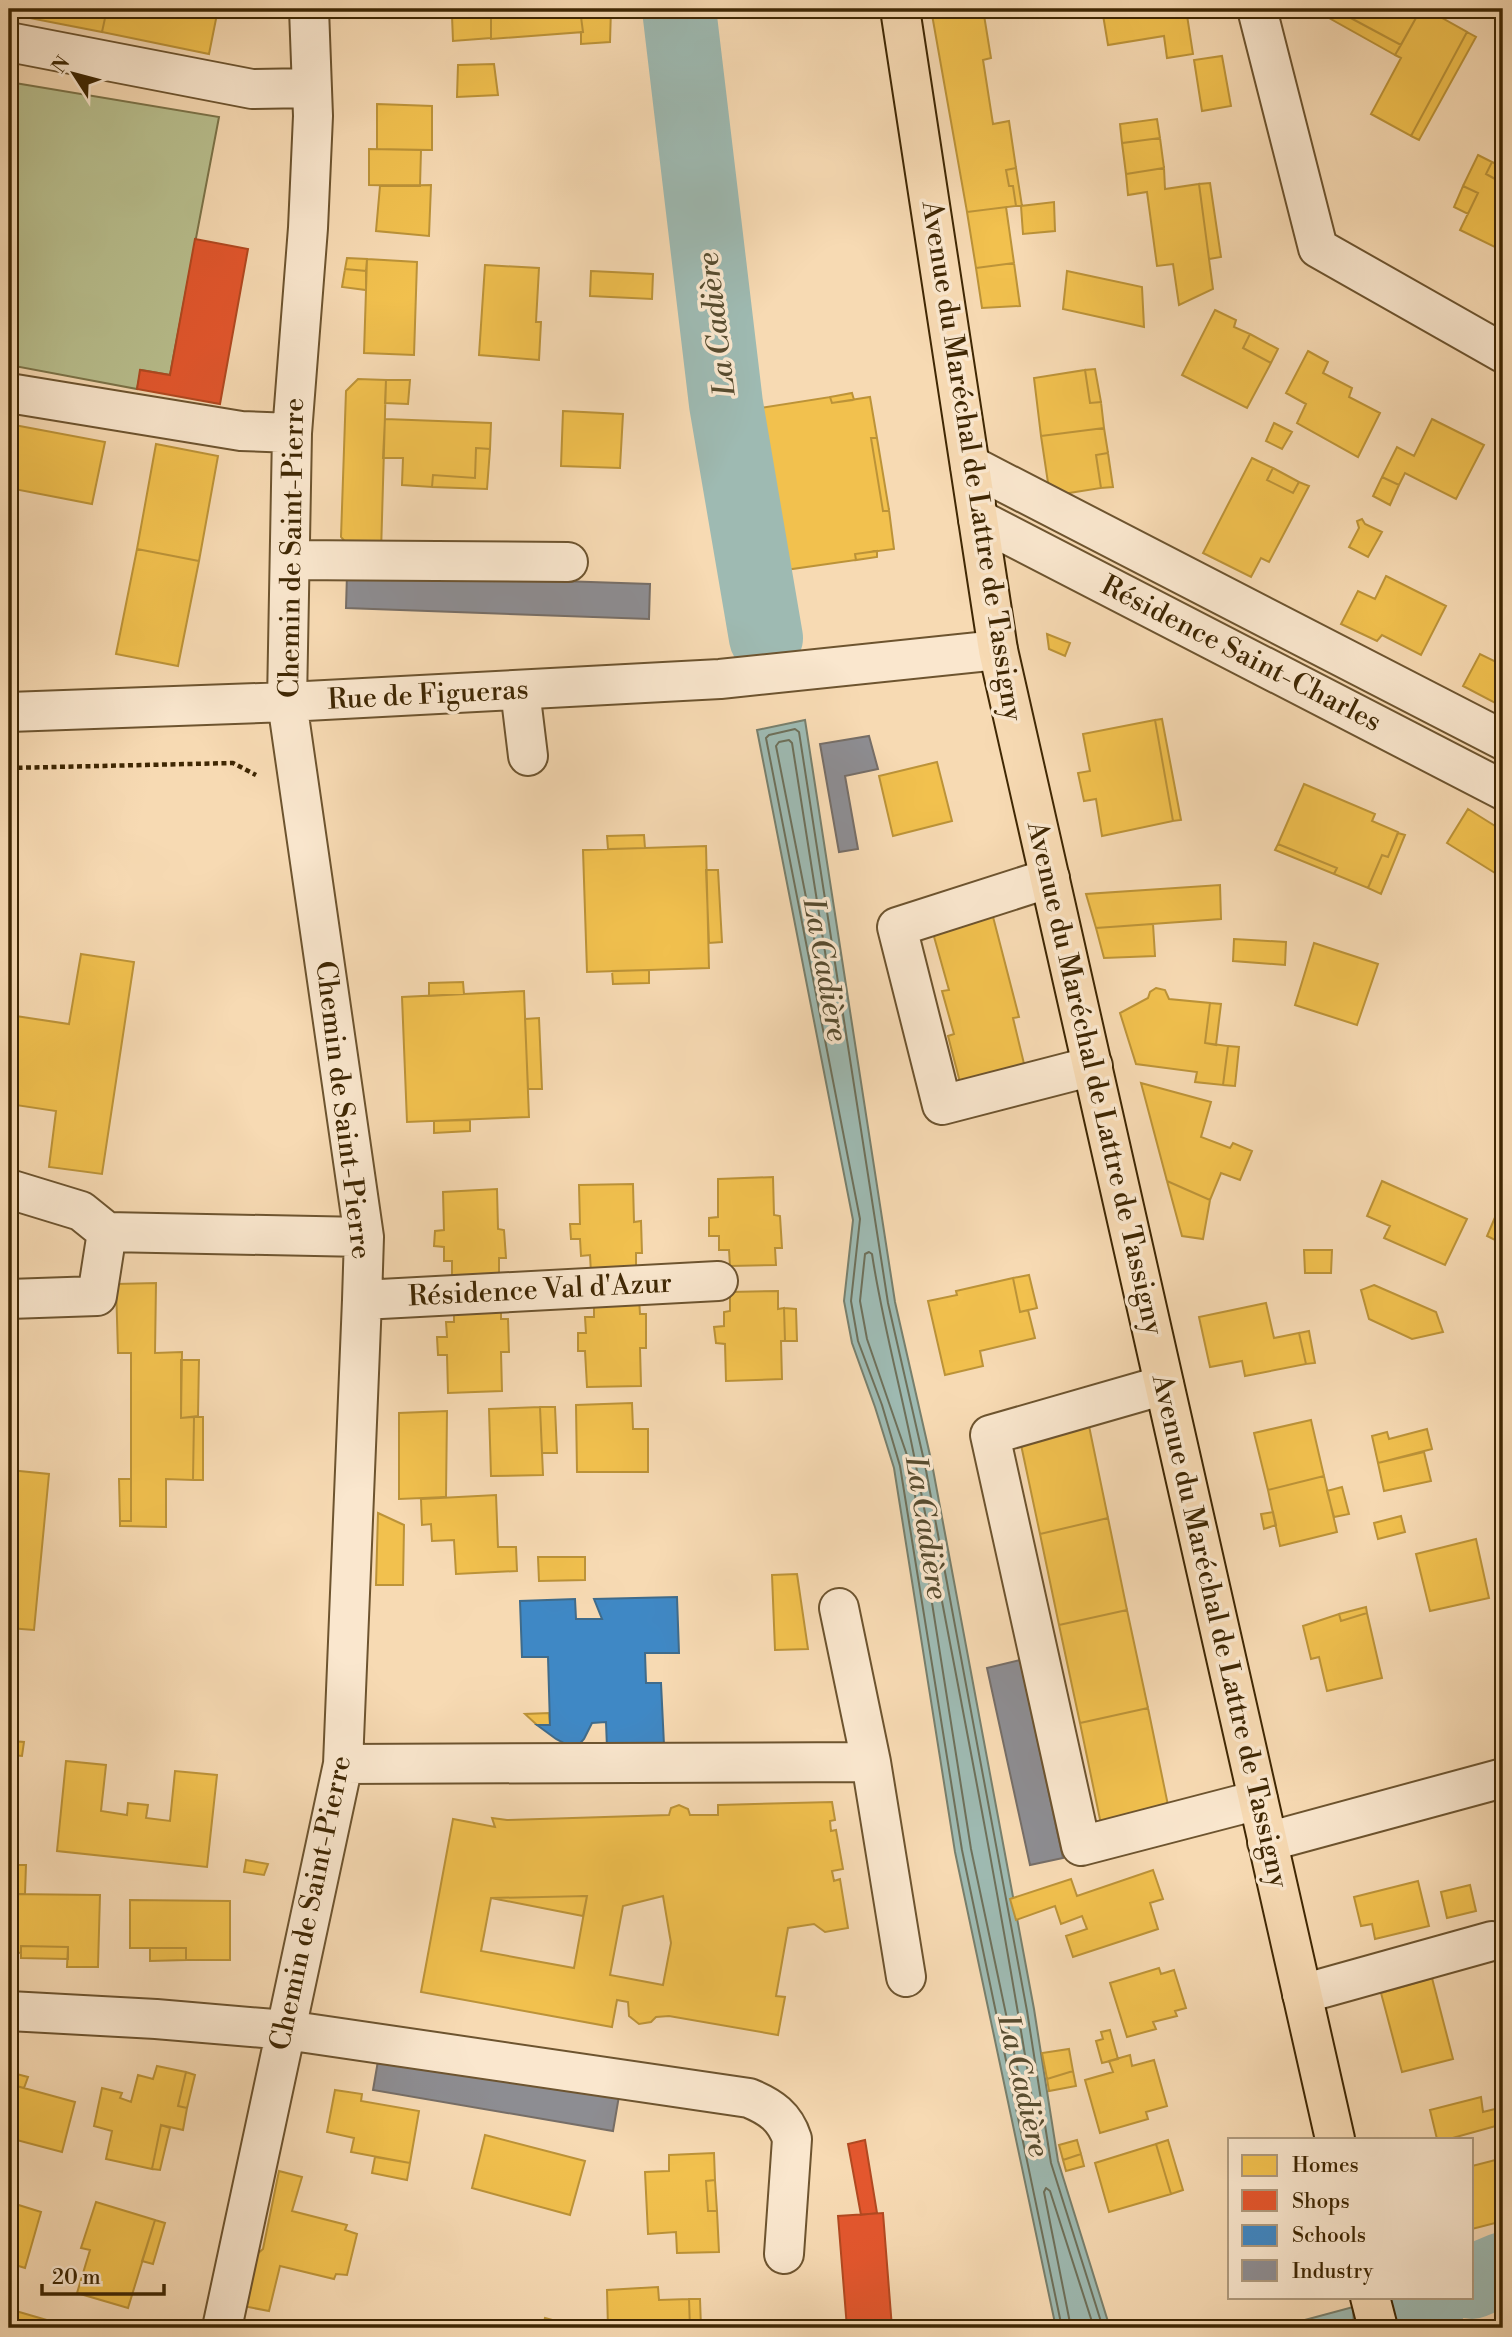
<svg xmlns="http://www.w3.org/2000/svg" width="1512" height="2337" viewBox="0 0 1512 2337" font-family="'Libre Bodoni',serif">
<style>
.green{fill:#b9c08f;stroke:#7c7449;stroke-width:2}
.water{fill:#9ebab2;stroke:#787f6c;stroke-width:2}
.homes{fill:#f2c14e;stroke:#bc9338;stroke-width:2;fill-rule:evenodd}
.shops{fill:#e4572e;stroke:#b24921;stroke-width:2}
.schools{fill:#3f88c5;stroke:#3f6b8b;stroke-width:2}
.industry{fill:#8d8d92;stroke:#766e67;stroke-width:2}
.lines{fill:none;stroke-linecap:round;stroke-linejoin:round}
.shore{stroke:#6e705a;stroke-width:2}
.river{stroke:#9ebab2;stroke-width:74}
.minor-casing{stroke:#6d542f;stroke-width:42}
.major-casing{stroke:#3f2703;stroke-width:42}
.path{stroke:#3f2703;stroke-width:4.5;stroke-dasharray:5 3.5;stroke-linecap:butt}
.minor{stroke:#fae7ce;stroke-width:38}
.major{stroke:#f7dab3;stroke-width:38}
.labels{text-anchor:middle;dominant-baseline:central;stroke-width:7;stroke-linejoin:round;paint-order:stroke}
.street-label{font-size:28px;fill:#3f2703;stroke:#fae7ce}
.water-label{font-size:30px;font-style:italic;fill:#574c2f;stroke:#fae7ce}
</style>
<rect width="100%" height="100%" fill="#f7dab3"/>
<filter id="stains"><feTurbulence type="fractalNoise" baseFrequency=".00286" numOctaves="4"/><feColorMatrix values="0 0 0 0 .2 0 0 0 0 .09 0 0 0 0 .02 0 0 0 .5 -.17"/></filter>
<radialGradient id="worn" r=".72"><stop offset=".6" stop-color="#630" stop-opacity="0"/><stop offset="1" stop-color="#630" stop-opacity=".3"/></radialGradient>
<path class="green" d="M9,82L219,117L170,375L141,370L137,389L9,365Z"/>
<path class="water" d="M805,720L895,1302L932,1464L1034,2009L1058,2161L1110,2328H1056L955,1852L894,1468L875,1407L852,1343L844,1301L853,1220L757,730Z
M1353,2307L1354,2328H1275Z"/>
<path class="homes" d="M9,9H107L102,32L9,14Z
M107,9H218L209,54L102,32Z
M422,9H491V38L453,41L452,16L422,18Z
M491,9H580L583,32L491,39Z
M580,9H611L610,42L581,44V32H583Z
M931,9H983L991,58L983,60L993,124L1009,121L1016,168L1006,170L1009,186H1013L1016,206L967,212Z
M1102,9H1186L1193,54L1167,58L1164,36L1108,45Z
M1313,9H1334L1401,45L1395,55Z
M1334,9H1421L1401,45Z
M1421,9H1426L1467,32L1411,136L1371,114L1401,58L1395,55Z
M1467,32L1476,37L1419,140L1411,136Z
M1222,56L1231,106L1202,111L1194,60Z
M494,64L498,95L457,97L458,65Z
M377,104L432,106V150L377,149Z
M1157,119L1160,138L1122,143L1120,124Z
M1160,138L1164,168L1126,174L1122,143Z
M369,149L421,150L420,186L369,185Z
M1478,155L1492,162L1486,174L1503,183V251L1460,230L1478,193L1463,186Z
M1492,162L1501,166L1495,179L1486,174Z
M1016,168L1022,206H1016L1013,186H1009L1006,170Z
M1164,168L1165,189L1199,184L1213,289L1179,305L1173,264L1157,266L1147,192L1128,195L1126,174Z
M1210,183L1221,257L1209,259L1199,184Z
M431,185L429,236L376,231L380,186Z
M1463,186L1478,193L1468,214L1454,207Z
M1054,202L1055,231L1023,234L1021,206Z
M1006,207L1014,263L976,268L967,212Z
M347,258L367,259L366,271L345,269Z
M367,259L417,262L414,355L364,353Z
M1014,263L1020,306L982,308L976,268Z
M485,265L539,268L536,322H541L539,360L479,355Z
M345,269L366,271V290L342,287Z
M591,271L653,274L652,299L590,296Z
M1067,271L1142,287L1144,327L1063,309Z
M1215,310L1236,320L1234,327L1250,334L1243,348L1271,363L1247,408L1182,375Z
M1250,334L1278,349L1271,363L1243,348Z
M1308,351L1328,362L1323,373L1352,388L1349,397L1380,413L1358,457L1297,423L1306,404L1286,393Z
M1095,369L1101,402L1090,403L1085,370Z
M1085,370L1090,403L1101,402L1104,428L1041,436L1034,378Z
M358,379L386,380L381,553L354,552L341,537L346,391Z
M386,380H410L408,404L385,403Z
M852,393L854,400L832,403L830,397Z
M830,397L832,403L870,397L877,438H871L883,511L889,510L894,549L855,554L856,560L785,570L760,408Z
M563,411L623,414L620,468L561,466Z
M385,419L491,423L490,449L476,448L475,478L433,475L432,487L402,485L403,458H383Z
M1432,419L1484,445L1456,499L1405,473L1399,485L1382,477L1397,447L1414,456Z
M1274,423L1292,432L1282,449L1266,441Z
M9,424L105,442L92,504L9,488Z
M1104,428L1108,453L1096,455L1101,488L1050,496L1041,436Z
M871,438H877L889,510L883,511Z
M156,444L218,456L199,561L137,549Z
M476,448L490,449L487,489L432,487L433,475L475,478Z
M1108,453L1113,487L1101,488L1096,455Z
M1252,458L1273,468L1267,480L1293,493L1299,482L1309,486L1269,562L1261,558L1251,577L1203,553Z
M1273,468L1299,482L1293,493L1267,480Z
M1382,477L1399,485L1390,505L1373,496Z
M1362,519L1365,524L1382,532L1368,557L1349,547L1359,528L1357,521Z
M137,549L199,561L178,666L116,654Z
M877,551V557L856,560L855,554Z
M1386,576L1446,606L1421,655L1382,635L1377,641L1341,624L1358,591L1375,599Z
M1047,634L1070,643L1065,656L1049,649Z
M1503,647V697L1499,705L1463,686L1480,654L1496,662Z
M1162,719L1181,820L1173,821L1155,720Z
M1155,720L1173,821L1102,836L1096,799L1084,801L1078,773L1090,771L1083,734Z
M937,762L952,821L893,836L879,776Z
M1304,784L1375,814L1372,821L1398,832L1388,857L1382,855L1368,888L1334,874L1337,868L1278,844Z
M1468,809L1503,831V878L1447,843Z
M1398,833L1405,835L1381,894L1368,888L1382,855L1388,857Z
M644,835L645,848L608,849L607,836Z
M1278,844L1337,868L1334,874L1275,850Z
M706,846L709,968L587,972L583,850Z
M706,870H718L722,942L709,943Z
M1220,885L1221,919L1096,928L1086,894Z
M991,909L1019,1017L1013,1018L1026,1072L962,1090L948,1036L954,1034L942,991L949,990L931,926Z
M1153,924L1155,956L1104,958L1096,928Z
M1234,939L1286,942L1285,965L1233,961Z
M1314,943L1378,964L1357,1025L1295,1005Z
M81,954L134,962L102,1174L49,1167L56,1111L9,1104V1015L69,1024Z
M649,970V983L613,984L612,971Z
M463,982L464,994L429,996V983Z
M1156,988L1165,990L1169,999L1210,1003L1205,1043L1228,1046L1223,1085L1195,1082L1197,1072L1136,1064L1120,1013L1148,998L1150,992Z
M524,991L529,1117L407,1122L402,997Z
M1210,1003L1221,1004L1216,1045L1205,1043Z
M539,1018L542,1089H528L525,1019Z
M1228,1046L1239,1047L1235,1086L1223,1085Z
M1141,1083L1211,1102L1201,1137L1230,1148L1233,1143L1252,1151L1240,1180L1221,1173L1210,1200L1167,1181Z
M470,1120V1131L434,1133V1121Z
M773,1177L774,1215L780,1216L782,1248H775L776,1265L730,1266L729,1250H719V1236H709V1218L718,1217V1179Z
M1167,1181L1210,1200L1203,1239L1182,1236Z
M1382,1181L1467,1219L1445,1265L1384,1238L1390,1226L1367,1216Z
M633,1184L634,1222L641,1221L642,1253H636V1272L591,1273L590,1255L581,1256L580,1239H571L570,1224H580L579,1185Z
M497,1189L498,1229L504,1230L506,1258H499V1277L452,1279V1261H444V1247L434,1246L435,1231L444,1230L443,1192Z
M1496,1215L1503,1219V1244L1487,1236Z
M1304,1250H1332L1331,1273H1305Z
M1029,1275L1037,1308L1020,1312L1013,1278Z
M1013,1278L1020,1312L1028,1310L1035,1338L980,1351L983,1366L945,1375L928,1301L957,1295L956,1291Z
M156,1283L155,1353L182,1352L181,1418L194,1417L193,1480L166,1479V1527L120,1526V1521H131V1353H118L116,1284Z
M1374,1285L1436,1312L1443,1332L1412,1339L1369,1319L1361,1290Z
M778,1291V1309L784,1308L785,1341H781L782,1379L726,1381L725,1344L716,1343L714,1327L724,1326V1312L730,1311V1292Z
M639,1298L640,1314H646V1348H640L641,1386L587,1387L585,1351H578V1333H586L585,1317H594V1300Z
M1266,1303L1274,1338L1299,1333L1306,1364L1245,1376L1242,1361L1210,1367L1199,1317Z
M501,1304V1319H508L509,1352H501L502,1391L448,1393L447,1355H438L437,1337H447L446,1322H454V1306Z
M784,1308L796,1309L797,1341H785Z
M1309,1331L1315,1363L1306,1364L1299,1333Z
M181,1360H199L198,1416L181,1418Z
M632,1403L633,1429H648V1472H577L576,1405Z
M540,1407L543,1475L491,1476L489,1409Z
M540,1407H555L557,1453H542Z
M447,1411L446,1497L399,1499V1413Z
M194,1417H203V1480H193Z
M1311,1420L1324,1476L1268,1490L1254,1433Z
M1089,1426L1108,1518L1040,1534L1020,1440Z
M1427,1429L1432,1449L1378,1463L1372,1436L1387,1432L1389,1439Z
M1424,1452L1431,1481L1384,1491L1378,1463Z
M9,1470L49,1474L34,1630L9,1628Z
M1324,1476L1337,1532L1280,1546L1268,1490Z
M119,1479H131V1521H120Z
M1342,1487L1349,1514L1334,1517L1327,1491Z
M496,1495L498,1547H516L517,1571L456,1574L454,1540L432,1541L431,1524L422,1525L421,1499Z
M1273,1512L1276,1525L1264,1529L1261,1514Z
M378,1513L404,1525L403,1585H376Z
M1401,1516L1405,1532L1378,1539L1374,1523Z
M1108,1518L1127,1610L1059,1625L1040,1534Z
M1476,1539L1489,1598L1430,1611L1416,1554Z
M538,1557H585V1580L539,1581Z
M797,1574L808,1649L775,1650L772,1575Z
M1366,1607L1367,1613L1341,1621L1339,1614Z
M1127,1610L1148,1708L1080,1723L1059,1625Z
M1367,1613L1382,1678L1327,1691L1319,1657L1311,1659L1303,1626L1339,1614L1341,1621Z
M1148,1708L1170,1815L1102,1829L1080,1723Z
M549,1713L550,1725H537L525,1714Z
M9,1718L14,1719L12,1741L24,1742L22,1756L12,1755L11,1758H9Z
M66,1761L106,1765L101,1811L127,1815L128,1803L148,1805L146,1818L170,1821L175,1771L217,1775L207,1867L57,1851Z
M832,1802L835,1820L830,1821L831,1831L836,1830L843,1869L832,1871L834,1881L840,1879L848,1928L825,1932L814,1924L788,1928L776,1996L785,1997L778,2035L669,2016L656,2017L651,2022L639,2024L629,2016L628,2002L617,2000L612,2027L421,1992L453,1819L495,1827L492,1818L507,1820L669,1815L671,1808L679,1805L688,1809L690,1815H718V1805ZM587,1896L574,1968L481,1951L491,1898ZM663,1896L671,1943L663,1985L610,1975L623,1906Z
M246,1860L268,1864L264,1875L244,1872Z
M9,1865H26L25,1894H9Z
M1153,1870L1163,1899L1150,1903L1158,1929L1073,1957L1066,1936L1087,1929L1082,1916L1061,1924L1055,1906L1016,1920L1010,1899L1071,1879L1077,1896Z
M1418,1881L1429,1926L1375,1939L1372,1924L1361,1926L1354,1897Z
M1470,1885L1476,1911L1447,1918L1441,1892Z
M9,1894L100,1895L98,1967H67L68,1947L21,1946V1953L9,1952Z
M587,1896L583,1916L491,1898Z
M130,1900L230,1901V1960H186V1948H130Z
M21,1946L68,1947V1959L21,1958Z
M150,1948H186V1960L150,1961Z
M1159,1968L1161,1974L1174,1970L1186,2008L1175,2011L1177,2016L1153,2022L1156,2029L1127,2037L1110,1983Z
M1432,1978L1453,2059L1402,2072L1381,1993Z
M1110,2030L1118,2059L1102,2063L1096,2041L1103,2039L1101,2032Z
M1069,2049L1073,2071L1047,2079L1042,2053Z
M1130,2055L1132,2066L1154,2060L1167,2106L1146,2112L1148,2119L1100,2133L1085,2080L1113,2072L1109,2061Z
M157,2066L186,2072L178,2106L187,2108L183,2130L161,2125L152,2169L106,2159L112,2131L94,2126L102,2088L122,2093L120,2098L131,2102L138,2075L153,2079Z
M1073,2071L1076,2086L1049,2091L1047,2079Z
M9,2072L28,2077L24,2088L9,2084Z
M186,2072L195,2075L187,2108L178,2106Z
M9,2084L75,2102L62,2152L9,2138Z
M335,2090L362,2094L361,2101L419,2111L410,2163L351,2152L354,2138L327,2132Z
M1481,2097L1483,2112L1499,2108L1503,2124L1449,2139H1437L1430,2110Z
M161,2125L170,2128L160,2170L152,2169Z
M485,2135L585,2161L570,2215L472,2188Z
M1077,2140L1081,2154L1063,2160L1059,2145Z
M1168,2140L1183,2190L1171,2194L1156,2144Z
M1156,2144L1171,2194L1109,2212L1095,2163Z
M714,2153L715,2180L706,2181L708,2211H717L719,2252L677,2253L676,2232L648,2234L645,2172L669,2171V2155Z
M1081,2154L1084,2166L1066,2171L1063,2160Z
M375,2157L410,2163L407,2180L372,2173Z
M1503,2158V2221L1472,2229V2166Z
M279,2171L302,2177L292,2211L347,2225L345,2230L357,2234L347,2275L336,2274L334,2279L280,2266L269,2311L243,2306L256,2255L263,2249Z
M715,2180L717,2211H708L706,2181Z
M9,2202L41,2212L25,2268L9,2263Z
M96,2202L155,2220L128,2308L77,2293L90,2250L81,2248Z
M155,2220L165,2223L153,2264L142,2261Z
M658,2287L659,2300L689,2299L690,2328H608L607,2290Z
M689,2299H700L701,2328H690Z
M9,2309L50,2321L48,2328H9Z
M545,2318L563,2323L561,2328H542Z"/>
<path class="shops" d="M195,239L248,249L220,404L137,389L140,370L170,375Z
M865,2140L877,2213L861,2215L848,2144Z
M883,2213L892,2328H847L838,2216Z"/>
<path class="schools" d="M677,1597L679,1653H645L646,1683H661L664,1745L607,1748L606,1722L592,1723L584,1739L575,1749L556,1739L537,1725H550L548,1657H522L520,1601L575,1599L576,1619H602L594,1599Z"/>
<path class="industry" d="M347,574L650,584L649,619L346,608Z
M869,736L878,769L845,776L858,849L839,852L820,744Z
M1020,1660L1063,1858L1030,1865L987,1668Z
M379,2055L619,2096L613,2131L373,2090Z"/>
<g class="lines">
<path class="shore" d="M789,740L792,743L829,977L826,981L822,978L776,746L779,742Z
M869,1252L872,1254C883,1327 904,1400 917,1471C958,1686 1001,1901 1035,2117L1032,2121L1028,2118L971,1849L910,1464L867,1339L860,1301L865,1254Z
M1062,2328L962,1850L900,1466L882,1405L858,1341L851,1301L860,1219L766,738L769,735L795,729L799,732L888,1303L925,1465L1027,2011L1051,2163L1103,2328
M1071,2328L1044,2192L1046,2188L1050,2191L1094,2328"/>
<path class="river" d="M679,9L726,404L766,638
M1472,2282L1503,2269
M1409,2306L1433,2297"/>
<defs>
<path id="minor" d="M1257,9L1318,248L1503,353
M9,42L252,89L312,88
M9,393L241,431L292,433
M970,465L1503,740
M978,519L1503,790
M290,560L568,562
M520,690L528,756
M9,712L287,702L720,679L998,650
M1050,878L897,927L942,1105L1093,1066
M9,1189L81,1211L107,1232
M9,1299L97,1296L107,1232L364,1237
M362,1300L718,1281
M1164,1385L990,1435L1081,1846L1258,1800
M839,1608L871,1762L906,1977
M343,1764L871,1762
M1267,1842L1503,1778
M1302,1994L1492,1941
M9,2011L156,2019L286,2030L749,2098C771,2107 785,2117 792,2139L784,2254
M222,2328L343,1764L362,1300L364,1237L287,702L292,433L308,228L313,116L309,9"/>
<path id="major" d="M900,9L998,650L1335,2139
M1370,2297L1378,2328"/>
</defs>
<use href="#minor" class="minor-casing"/>
<use href="#major" class="major-casing"/>
<path class="path" d="M9,768L233,763L256,775"/>
<use href="#minor" class="minor"/>
<use href="#major" class="major"/>
</g>
<g class="labels">
<g class="street-label">
<text transform="translate(972 461) rotate(81)">Avenue du Maréchal de Lattre de Tassigny</text>
<text transform="translate(292 548) rotate(-89)">Chemin de Saint-Pierre</text>
<text transform="translate(1241 654) rotate(27)">Résidence Saint-Charles</text>
<text transform="translate(428 695) rotate(-3)">Rue de Figueras</text>
<text transform="translate(1095 1078) rotate(77)">Avenue du Maréchal de Lattre de Tassigny</text>
<text transform="translate(343 1110) rotate(83)">Chemin de Saint-Pierre</text>
<text transform="translate(540 1290) rotate(-3)">Résidence Val d'Azur</text>
<text transform="translate(1220 1631) rotate(77)">Avenue du Maréchal de Lattre de Tassigny</text>
<text transform="translate(311 1903) rotate(-78)">Chemin de Saint-Pierre</text>
</g>
<g class="water-label">
<text transform="translate(717 324) rotate(-97)">La Cadière</text>
<text transform="translate(825 970) rotate(80)">La Cadière</text>
<text transform="translate(926 1528) rotate(81)">La Cadière</text>
<text transform="translate(1023 2086) rotate(77)">La Cadière</text>
</g>
</g>
<rect width="1512" height="2337" fill="none" stroke="#f7dab3" stroke-width="35"/>
<rect x="10" y="10" width="1491" height="2316" fill="none" stroke="#3f2703" stroke-width="3.5"/>
<rect x="18" y="18" width="1477" height="2302" fill="none" stroke="#3f2703" stroke-width="2"/>
<rect x="1228" y="2138" width="245" height="161" fill="#fae7ce" stroke="#af9a7d" stroke-width="2"/>
<rect x="1242" y="2155" width="35" height="21" fill="#f2c14e" stroke="#af9a7d" stroke-width="2"/>
<text x="1292" y="2172" font-size="21" fill="#3f2703">Homes</text>
<rect x="1242" y="2190" width="35" height="21" fill="#e4572e" stroke="#af9a7d" stroke-width="2"/>
<text x="1292" y="2208" font-size="21" fill="#3f2703">Shops</text>
<rect x="1242" y="2225" width="35" height="21" fill="#3f88c5" stroke="#af9a7d" stroke-width="2"/>
<text x="1292" y="2242" font-size="21" fill="#3f2703">Schools</text>
<rect x="1242" y="2260" width="35" height="21" fill="#8d8d92" stroke="#af9a7d" stroke-width="2"/>
<text x="1292" y="2278" font-size="21" fill="#3f2703">Industry</text>
<g transform="translate(74 74) rotate(306)" stroke="#fae7ce" stroke-width="5" paint-order="stroke">
<path d="M0-5L12 26L0 18L-12 26Z" fill="#3f2703"/>
<text y="-10" font-size="19" font-weight="bold" text-anchor="middle" fill="#3f2703">N</text>
</g>
<path d="M42 2284v10h122v-10" fill="none" stroke="#3f2703" stroke-width="3.5"/>
<text x="52" y="2284" font-size="21" fill="#3f2703" stroke="#fae7ce" stroke-width="5" paint-order="stroke">20 m</text>
<rect width="100%" height="100%" filter="url(#stains)"/>
<rect width="100%" height="100%" fill="url(#worn)"/>
</svg>
